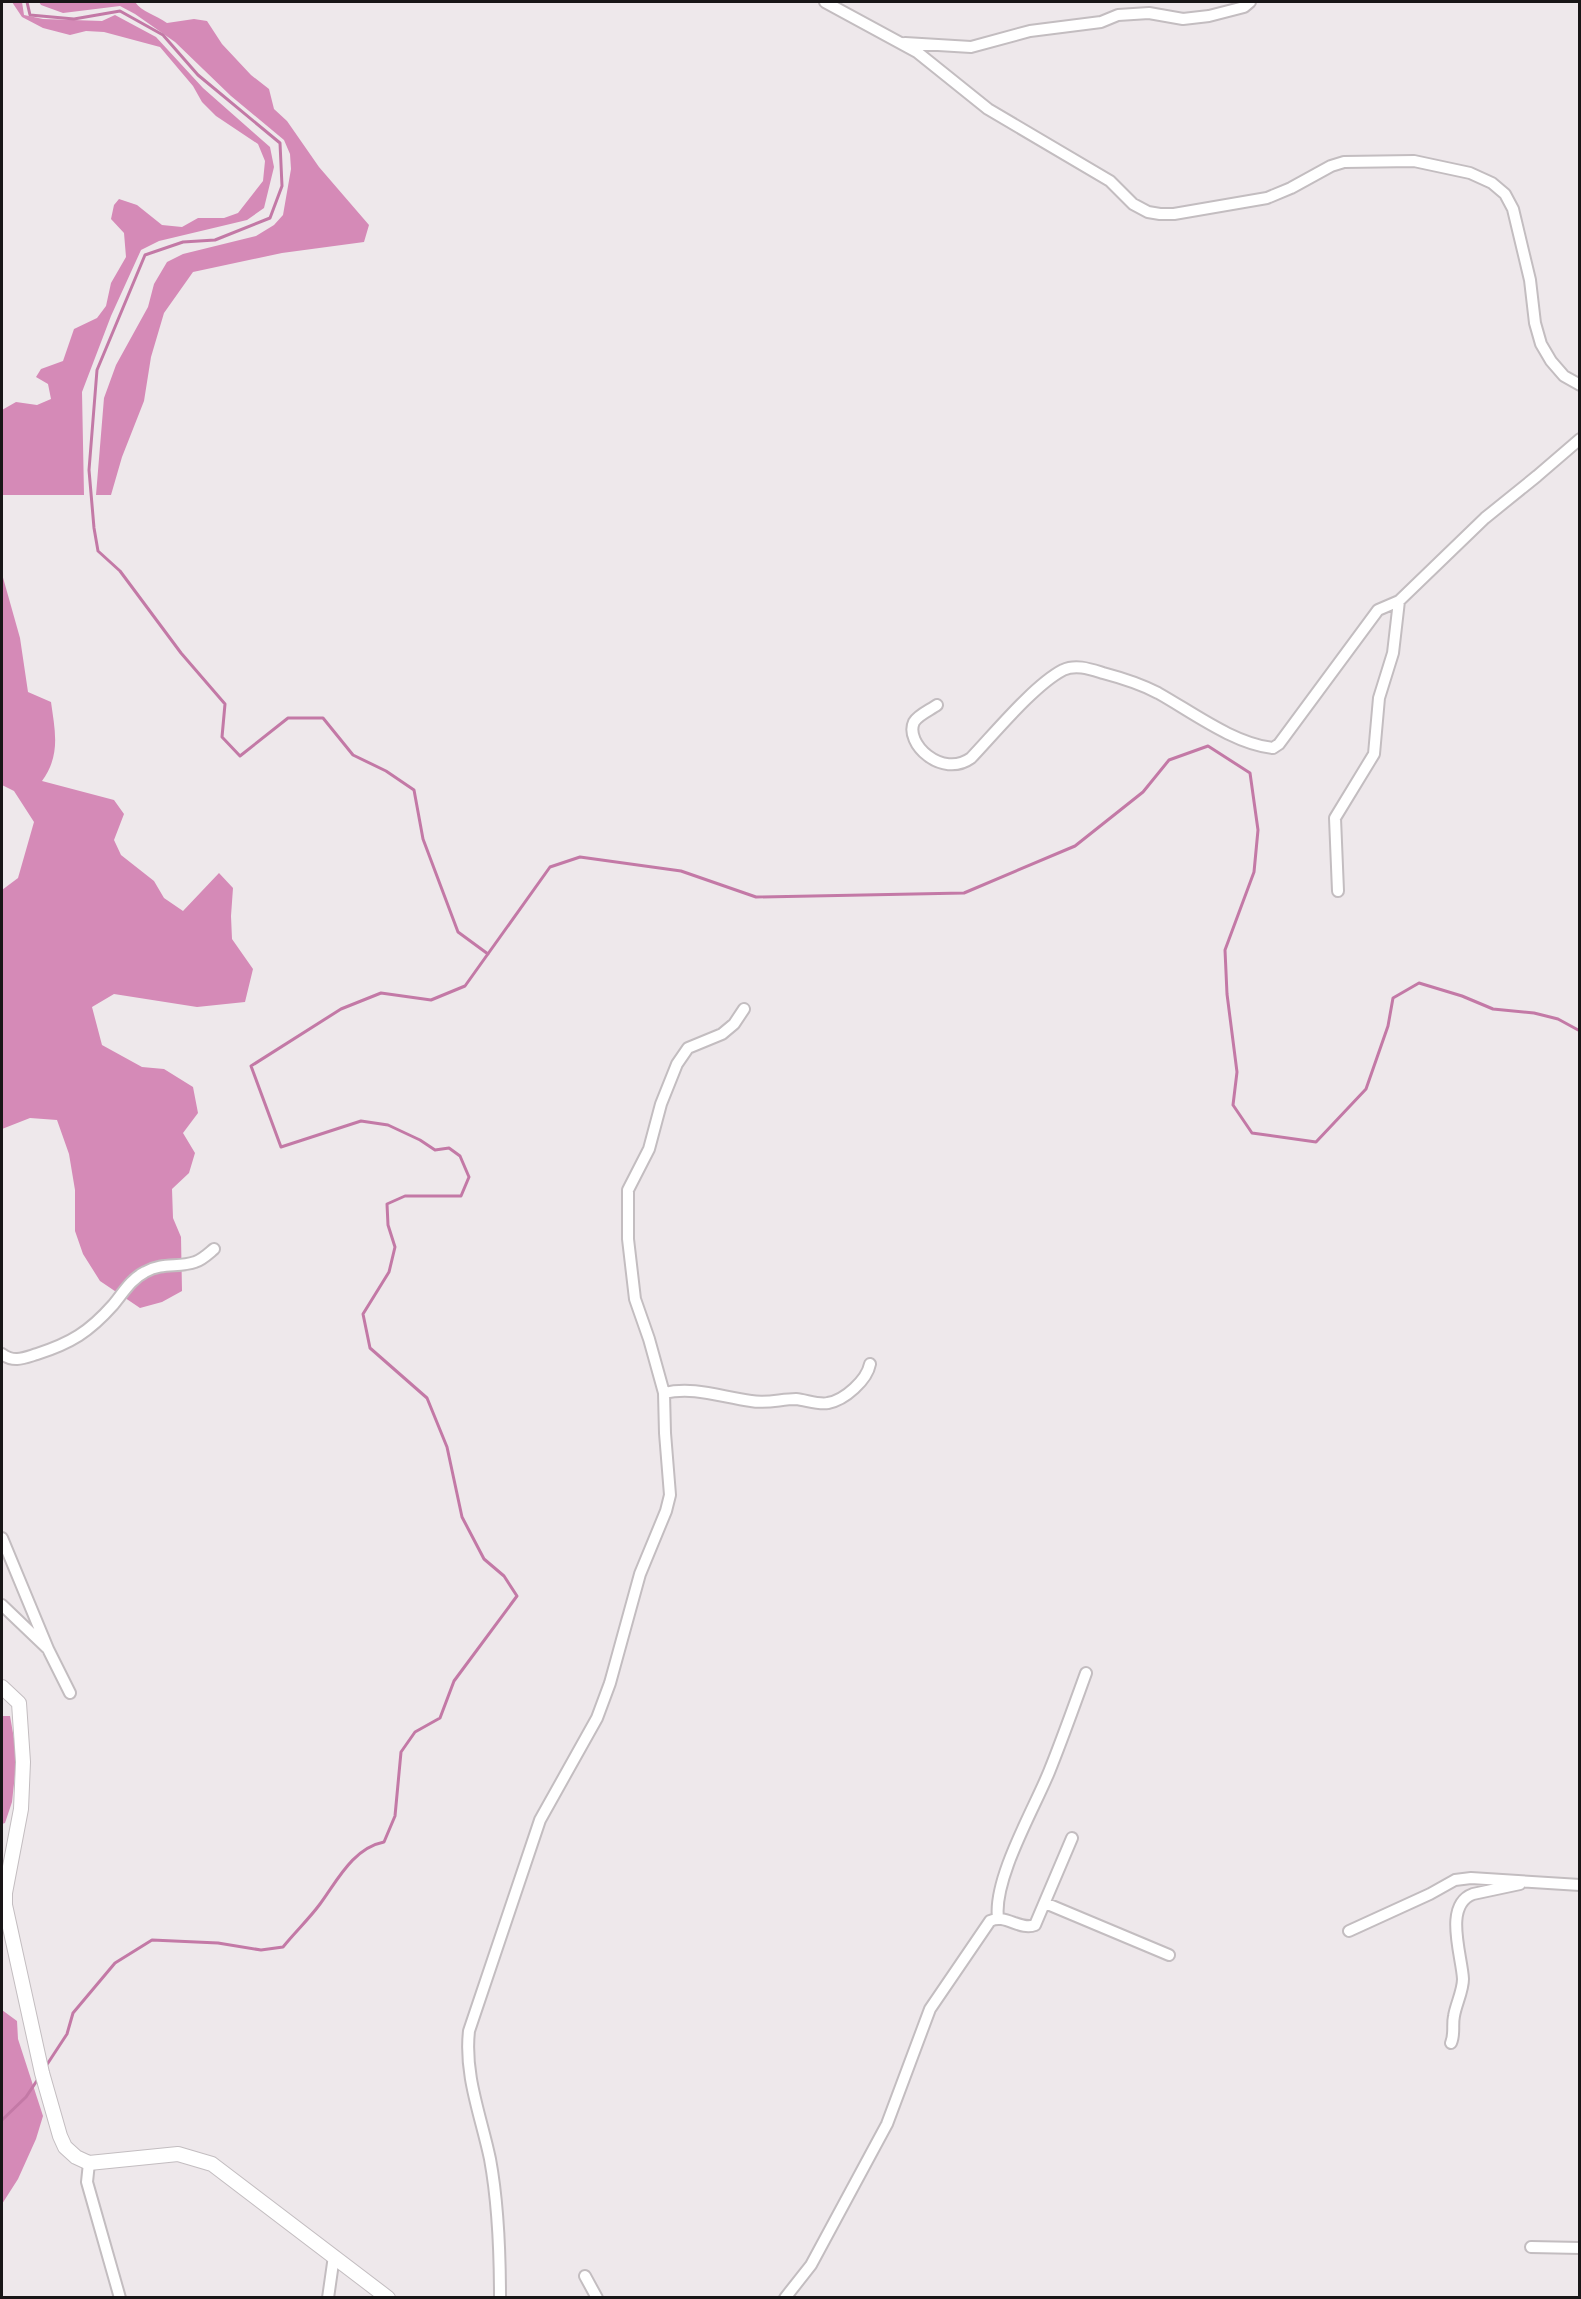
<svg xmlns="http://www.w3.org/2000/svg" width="1581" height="2299" viewBox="0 0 1581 2299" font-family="Overpass,sans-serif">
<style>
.forest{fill:#d58ab7}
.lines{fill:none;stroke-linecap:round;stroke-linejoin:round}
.stream{stroke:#c379a6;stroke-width:3}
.minor-casing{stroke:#c3bdc0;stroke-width:14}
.tertiary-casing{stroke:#c3bdc0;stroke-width:16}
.minor{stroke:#fff;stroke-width:10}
.tertiary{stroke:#fff;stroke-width:14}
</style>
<rect width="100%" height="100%" fill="#eee8eb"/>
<path class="forest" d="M12,2H22L24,15L43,19L102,21L115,15L156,37L203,88L270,147L274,167L264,208L247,220L159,241L141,250L111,316L82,392L84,495H2V410L16,402L37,405L51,399L48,384L36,377L41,369L63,361L74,329L97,318L106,306L111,283L126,257L124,233L111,219L114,205L119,199L137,205L162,225L182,227L198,218H224L238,213L263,181L265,161L258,144L216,116L202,102L193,86L160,47L104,32L86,31L70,35L43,28L22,17Z
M39,2H135C142,12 156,15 167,23L194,19L207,21L222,44L251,75L269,89L274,109L287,121L319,167L369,225L364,242L282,253L193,272L164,313L151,357L144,401L122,457L111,495H96L104,398L116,365L148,307L154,284L167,262L183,254L256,236L274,225L283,215L291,169L290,154L284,140L231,96L175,42L135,14L120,6L63,13L41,5Z
M2,574L20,638L28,692L51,702C55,731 61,755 42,781L114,800L124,814L114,840L121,855L154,881L164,898L183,911L219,873L233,888L231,916L232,939L253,969L245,1002L197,1007L114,994L92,1007L102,1045L142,1067L164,1069L193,1087L198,1113L183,1133L195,1153L189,1173L172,1189L173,1218L181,1237L182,1291L162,1302L140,1308L100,1281L83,1254L75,1231V1190L69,1154L57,1120L30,1118L2,1129V890L18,878L34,822L14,791L2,785Z
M2,1716H10L17,1756L12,1802L5,1823L2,1824Z
M2,2010L17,2021L18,2039L43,2116L36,2139L18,2179L2,2204Z"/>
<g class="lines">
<path class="stream" d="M27,2L30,15L74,19L120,11L163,35L198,75L280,143L282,186L270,218L215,240L183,242L145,255L97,370L89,470L94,528L98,551L120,571L181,653L225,704L222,737L240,756L288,718H323L353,755L386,771L414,790L423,839L458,932L488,954
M46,2066L67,2034L73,2013L115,1963L152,1940L218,1943L261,1950L283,1947C295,1932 309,1919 320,1904C337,1881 353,1848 384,1842L395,1816L401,1752L415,1732L440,1718L454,1681L517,1596L504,1576L484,1559L462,1517L447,1447L427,1398L370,1348L363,1314L389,1272L395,1247L388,1225L387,1204L405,1196H461L469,1177L460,1156L449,1148L435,1150L420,1140L388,1125L361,1121L281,1147L251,1066L341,1009L381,993L431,1000L465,986L550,867L580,857L681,871L756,897L964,893L1075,846L1143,792L1169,760L1208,746L1250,773L1258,830L1254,872L1225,950L1227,994L1237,1072L1233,1105L1252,1133L1316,1142L1366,1089L1388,1026L1393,998L1419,983L1462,996L1493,1009L1534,1013L1558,1019L1580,1031
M2,2120L26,2097L38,2079"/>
<defs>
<path id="minor" d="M825,2L917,52L988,109L1110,181L1133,204L1148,212L1160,214H1174L1267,198L1291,188L1331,166L1344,162L1414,161L1470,173L1492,183L1505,194L1513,209L1530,280L1535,323L1541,344L1551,361L1564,376L1580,385
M905,43L971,47L1030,31L1101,22L1118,15L1149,13L1183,19L1209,16L1244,7L1250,2
M937,705C930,710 918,715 914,722C904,743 942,779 971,758C994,734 1034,685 1063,670C1076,664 1090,669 1103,673C1122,678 1141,684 1158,693C1192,712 1234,744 1273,748L1279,744L1378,610L1399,601L1485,518L1537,476L1580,439
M1338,891L1335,818L1374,754L1379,698L1393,653L1399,601
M2,1354C14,1363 24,1358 37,1354C71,1343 89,1332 113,1305C123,1293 131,1279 145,1272C163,1262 178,1268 195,1262C202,1260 208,1254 214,1249
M664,1393C694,1386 721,1397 751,1401C767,1404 781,1399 796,1399C806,1400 819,1405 828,1403C845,1400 867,1380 870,1364
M2,1538L48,1649L2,1605
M48,1649L70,1693
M1045,1903L1169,1955
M998,1918C993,1879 1034,1809 1049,1772C1062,1740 1074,1706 1086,1673
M1349,1931L1430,1894L1455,1880L1471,1878L1580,1885
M1451,2043C1455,2034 1452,2025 1454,2016C1456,2004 1463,1991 1463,1979C1462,1956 1443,1905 1473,1894L1520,1884
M89,2163L87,2182L120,2298
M1531,2247L1580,2248
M585,2276L597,2298
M328,2298L334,2256
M500,2298C500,2254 498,2202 490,2159C481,2116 464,2075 469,2031L540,1820L597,1718L610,1683L640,1574L666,1511L670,1495L665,1433L664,1393L649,1339L635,1299L628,1239V1190L649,1149L661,1104L677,1064L688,1048L722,1034L734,1024L744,1009
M785,2298L811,2265L887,2124L930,2009L990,1921C1005,1913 1020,1931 1035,1925L1072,1838"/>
<path id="tertiary" d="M2,1687L19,1703L23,1762L21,1809L5,1893V1905L42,2073L60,2136L65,2147L76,2157L89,2163L178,2154L212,2164L388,2298"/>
</defs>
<use href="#minor" class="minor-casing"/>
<use href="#tertiary" class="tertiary-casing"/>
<use href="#minor" class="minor"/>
<use href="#tertiary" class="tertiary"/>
</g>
<rect width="1581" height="2299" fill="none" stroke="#181617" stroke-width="6"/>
</svg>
